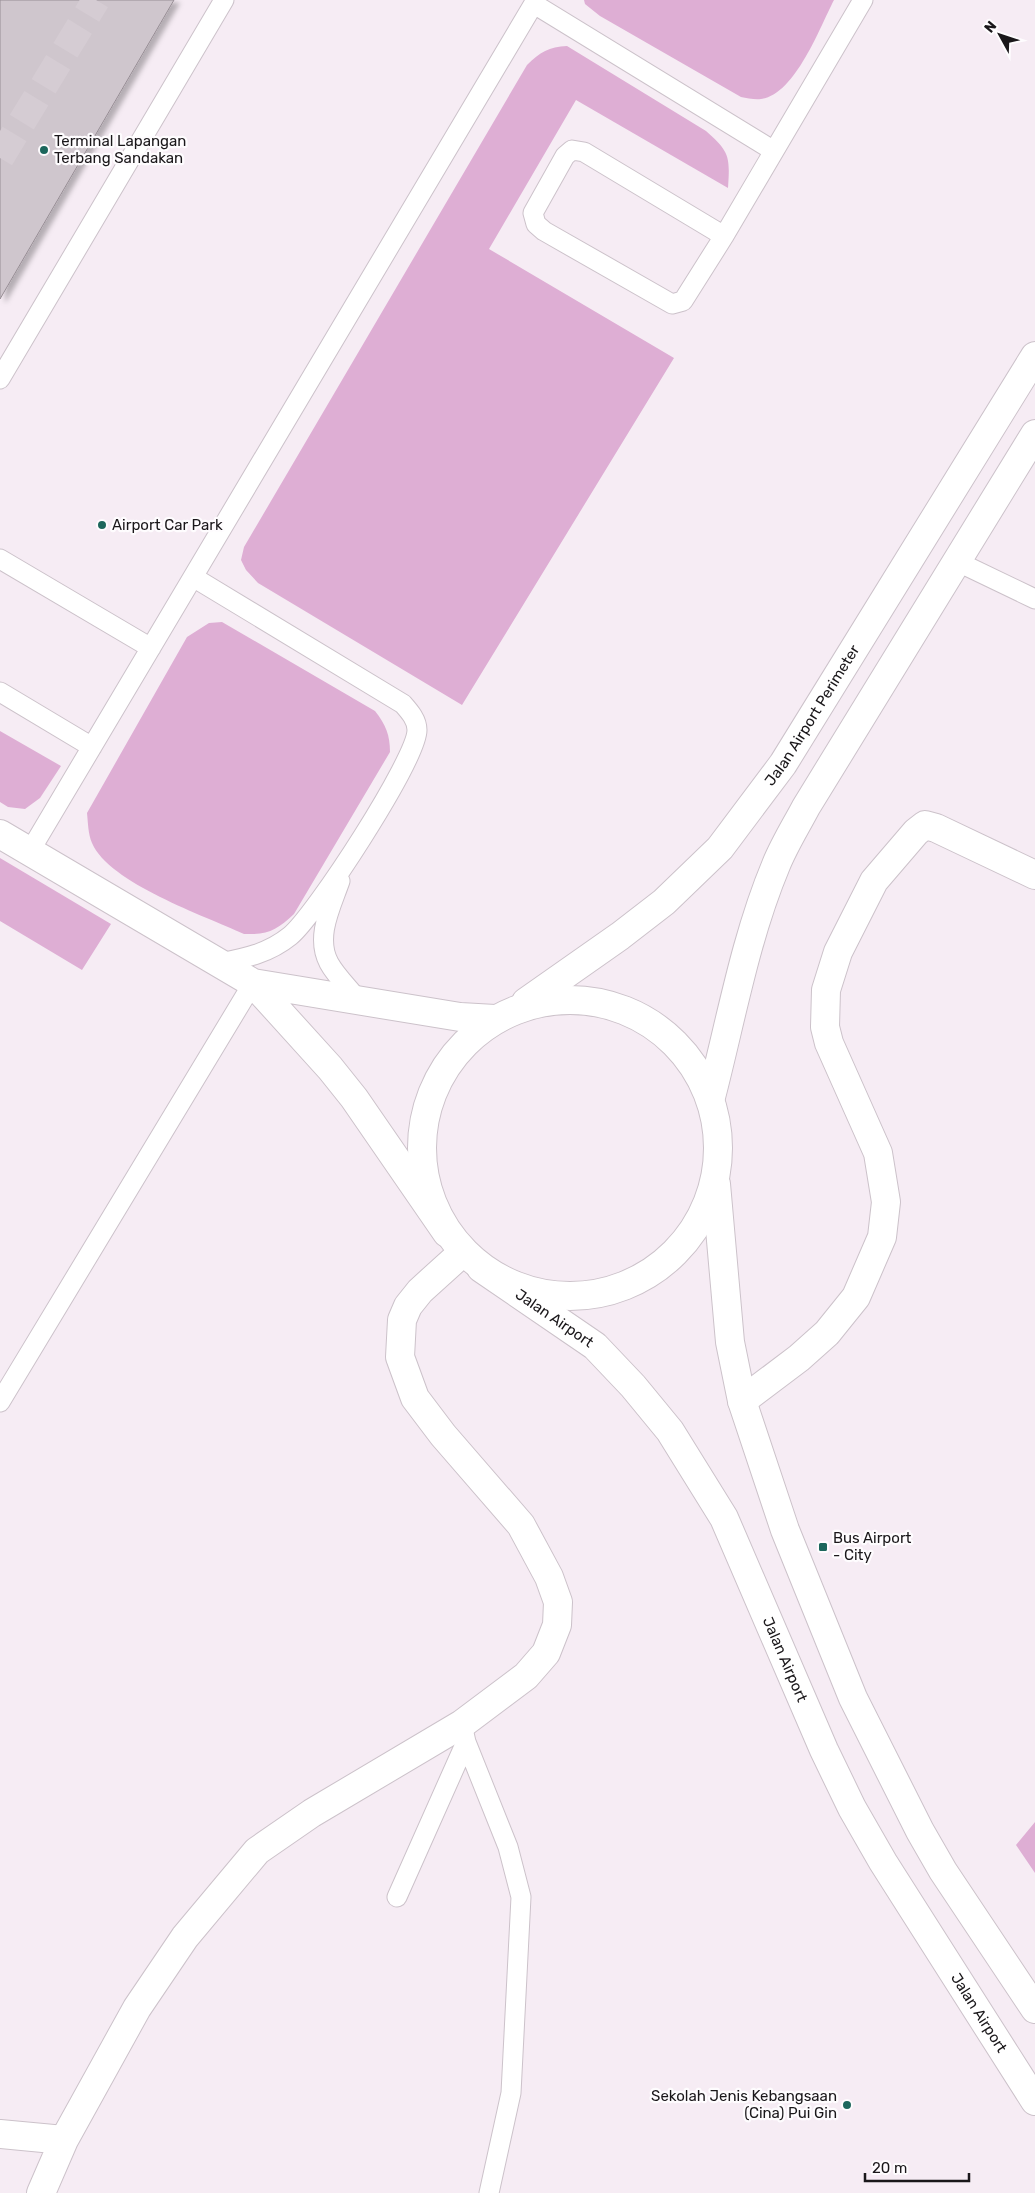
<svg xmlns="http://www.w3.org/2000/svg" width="1035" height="2193" viewBox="0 0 1035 2193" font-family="Rubik,sans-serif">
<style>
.green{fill:#deaed4}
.building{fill:#cfc6cd;stroke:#978e95;filter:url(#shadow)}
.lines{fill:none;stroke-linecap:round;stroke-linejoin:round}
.street-tunnel{stroke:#d5ccd3;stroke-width:28;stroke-dasharray:28 14;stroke-linecap:butt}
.lane-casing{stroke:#ccc2ca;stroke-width:21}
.street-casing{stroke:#ccc2ca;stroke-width:30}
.secondary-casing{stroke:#ccc2ca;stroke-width:30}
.lane{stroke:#fff;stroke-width:19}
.street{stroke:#fff;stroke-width:28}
.secondary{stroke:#fff;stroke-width:28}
.poi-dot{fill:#1c665c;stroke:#fefcfe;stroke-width:2}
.labels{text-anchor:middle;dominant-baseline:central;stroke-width:4.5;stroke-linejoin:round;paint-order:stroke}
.poi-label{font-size:15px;fill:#1a171a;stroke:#fefcfe;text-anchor:start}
.street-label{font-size:15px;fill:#1a171a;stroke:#fefcfe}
</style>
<defs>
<filter id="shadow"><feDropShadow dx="5.5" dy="3" stdDeviation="2.5" flood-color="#0004"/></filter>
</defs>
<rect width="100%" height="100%" fill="#f6ecf4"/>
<path class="green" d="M584,0H834C820,27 795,95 761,99C755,100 747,98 741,97L600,16L585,4Z
M567,46L706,131C730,152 730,157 728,188L576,100L489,249L674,358L462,705L258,583L246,570L241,560L244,547L527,65C540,52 549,47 567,46Z
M222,622L375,711C386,725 390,735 390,752L294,914C277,930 268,935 244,934C205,916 109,883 92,843C88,834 88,822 87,813L187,637L209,623Z
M0,731L61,766L40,798L25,809L8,807L0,802Z
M0,858L111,924L82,970L0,921Z
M1035,1822V1873L1016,1845Z"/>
<path class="building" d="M0,0H174L0,299Z"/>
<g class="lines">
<path class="street-tunnel" d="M0,158L96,0"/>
<defs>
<path id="lane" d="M534,4L774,151
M572,150L584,152L724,236L683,301L672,304L544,231L536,224L533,213L565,156Z
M724,236L863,0
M0,379L224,0
M0,559L151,648
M956,561L1035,599
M193,577L403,704C410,712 417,720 417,730C417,759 315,916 290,936C269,953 246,958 220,963
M0,692L92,747
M30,851L536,0
M340,881C331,907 315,937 329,963C336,976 349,988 358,1000
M0,1402L253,983
M462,1724L466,1742L508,1847L521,1897L511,2093L489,2193
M397,1897L466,1742"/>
<path id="street" d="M0,834L253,983L330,1068L354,1098L447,1233
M253,983L460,1017L495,1019
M742,1401L799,1358L827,1333L856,1297L882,1237L886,1202L878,1153L829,1043L825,1027L826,990L838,952L874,881L916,832L925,825L936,828L1035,875
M0,2134L64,2140
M41,2193L64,2140L137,2008L185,1937L257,1851L312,1813L462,1724L526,1676L546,1653L557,1625L558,1602L549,1577L521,1525L443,1435L415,1398L400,1357L402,1320L408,1306L420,1291L463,1252"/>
<g id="secondary">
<circle cx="570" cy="1148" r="148"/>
<path id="s1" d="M526,1002L620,936L664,902L720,848L783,764L1035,356"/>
<path d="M711,1097C731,1020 745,939 776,865C784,845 796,826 806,807L1035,434"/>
<path d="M716,1184L730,1342L742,1401L785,1530L853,1698L920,1831L943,1871L1035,2009"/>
<path id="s2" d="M481,1268L595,1346L633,1386L670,1431L724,1518L824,1750L852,1808L883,1862L1035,2101"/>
</g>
</defs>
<use href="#lane" class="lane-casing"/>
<use href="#street" class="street-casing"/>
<use href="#secondary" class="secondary-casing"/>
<use href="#lane" class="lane"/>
<use href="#street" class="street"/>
<use href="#secondary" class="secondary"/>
</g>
<g class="poi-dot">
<circle cx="44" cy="150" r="5"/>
<circle cx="102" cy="525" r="5"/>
<rect x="818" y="1542" width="10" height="10" rx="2.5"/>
<circle cx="847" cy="2105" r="5"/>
</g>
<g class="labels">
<g class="poi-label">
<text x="54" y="141">Terminal Lapangan<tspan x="54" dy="17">Terbang Sandakan</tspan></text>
<text x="112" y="525">Airport Car Park</text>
<text x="833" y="1538">Bus Airport<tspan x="833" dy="17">- City</tspan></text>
<text x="837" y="2096" text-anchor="end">Sekolah Jenis Kebangsaan<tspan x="837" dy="17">(Cina) Pui Gin</tspan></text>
</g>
<g class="street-label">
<text stroke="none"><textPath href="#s1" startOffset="410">Jalan Airport Perimeter</textPath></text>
<text stroke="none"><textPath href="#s2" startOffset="89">Jalan Airport</textPath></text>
<text stroke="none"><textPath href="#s2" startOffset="508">Jalan Airport</textPath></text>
<text stroke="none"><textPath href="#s2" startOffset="912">Jalan Airport</textPath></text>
</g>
</g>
<g transform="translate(1000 35) rotate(310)" stroke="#fefcfe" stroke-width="4" paint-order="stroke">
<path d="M0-4L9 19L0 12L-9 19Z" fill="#1a171a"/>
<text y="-8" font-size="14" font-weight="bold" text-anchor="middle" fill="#1a171a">N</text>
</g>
<path d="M865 2173v8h104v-8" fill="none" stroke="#1a171a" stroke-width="2.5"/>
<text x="872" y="2173" font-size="15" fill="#1a171a" stroke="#fefcfe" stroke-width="4" paint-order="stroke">20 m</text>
</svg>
